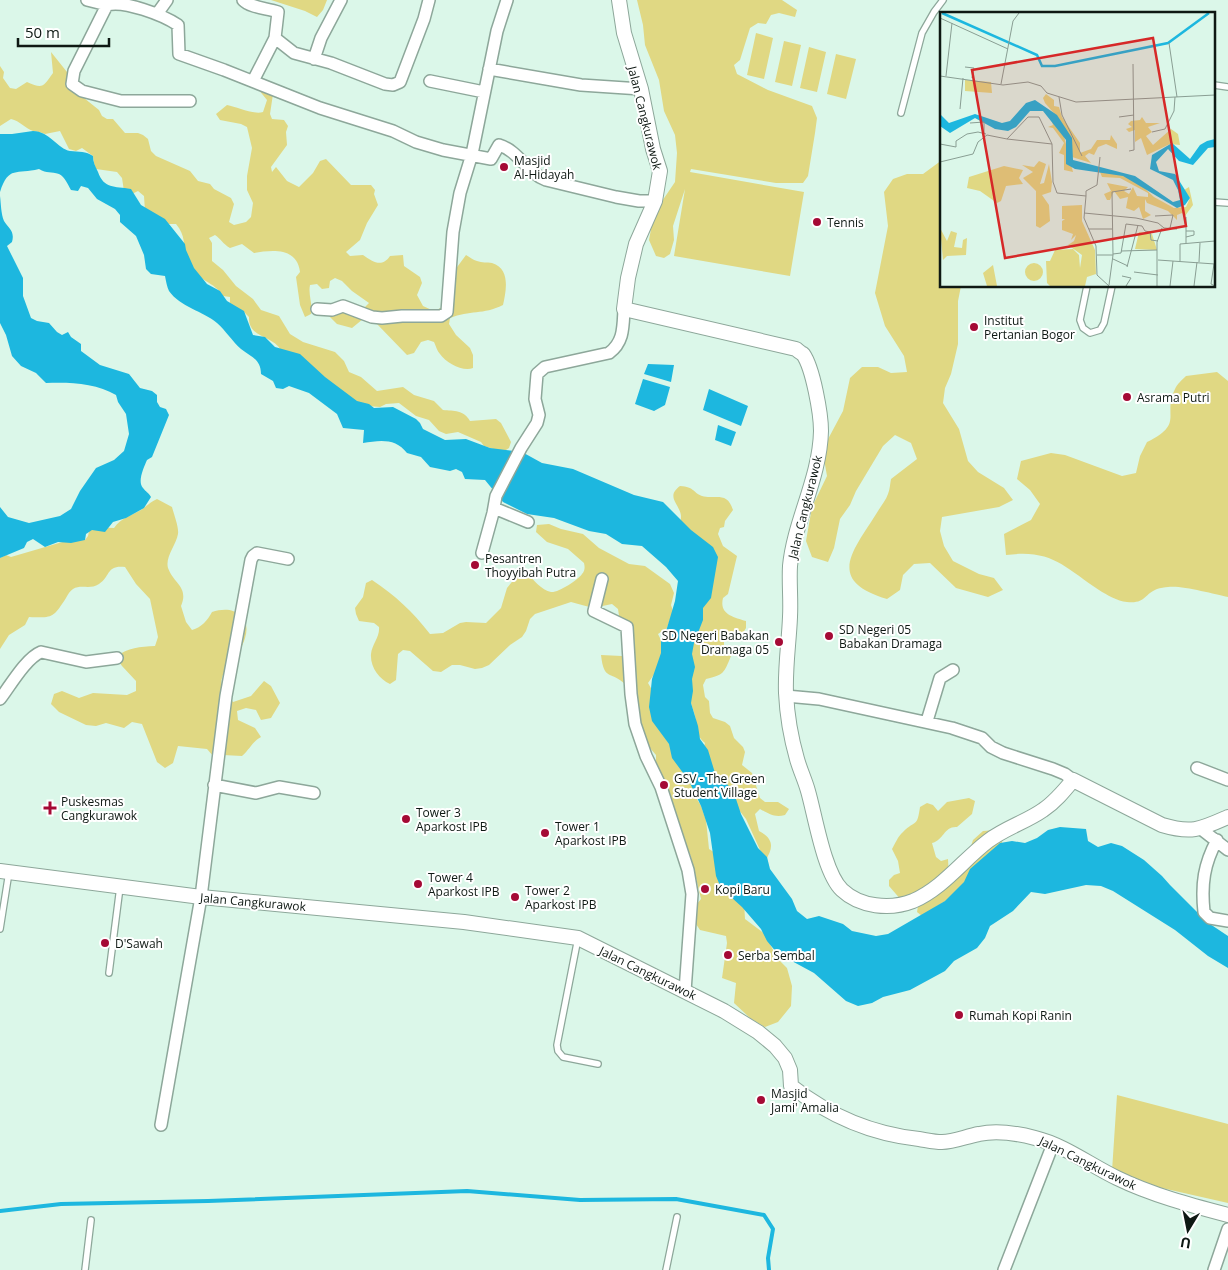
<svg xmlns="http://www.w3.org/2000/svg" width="1228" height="1270" viewBox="0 0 1228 1270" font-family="'Open Sans',sans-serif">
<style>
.green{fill:#e0d883}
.water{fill:#1db7df}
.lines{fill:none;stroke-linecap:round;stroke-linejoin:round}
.stream{stroke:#1db7df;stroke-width:4}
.service-casing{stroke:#8da79a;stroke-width:8}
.minor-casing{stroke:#8da79a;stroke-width:14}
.tertiary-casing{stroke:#8da79a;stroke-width:16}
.service{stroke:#fff;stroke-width:5.5}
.minor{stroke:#fff;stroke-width:11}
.tertiary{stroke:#fff;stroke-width:14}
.poi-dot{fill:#a50a35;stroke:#fff;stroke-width:2}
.labels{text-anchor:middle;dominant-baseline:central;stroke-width:4;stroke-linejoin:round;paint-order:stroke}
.street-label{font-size:12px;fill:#0e1813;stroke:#fff}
.poi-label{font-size:12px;fill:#0e1813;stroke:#fff;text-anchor:start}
.inset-river{fill:none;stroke:#1db7df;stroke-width:2.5}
.inset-road{fill:none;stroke:#899e93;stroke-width:1}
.view{fill:#d62828;fill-opacity:0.15;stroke:#d62828;stroke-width:2.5}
.inset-edge{fill:none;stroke:#0e1813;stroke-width:2.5}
</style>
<rect width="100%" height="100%" fill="#dbf7e9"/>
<path class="green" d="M271,0H327L323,10L317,17L305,11Z
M637,0H782L797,10L795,17L779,13L771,15L766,24L758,23L750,28L740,60L734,65L737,74L768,90L812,106L817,118L815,133L808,176L803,183H776L691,169L690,172L804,192L790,276L674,256L685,189L673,226L674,240L670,254L664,258L656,256L649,240L654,213L675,182L677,153L675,135L664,111L659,80L645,45L643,25Z
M756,33L773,38L764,79L747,75Z
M784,41L801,45L792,86L775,82Z
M809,47L826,52L817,92L800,88Z
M51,52L71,77L84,98L99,110L102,116L107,119H113L125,133H138L143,135L148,139L151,151L156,156L190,171L198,181L210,184L214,189L231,198L234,204L229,222L234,225L246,222L251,217L253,203L247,190V176L252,148L247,127L241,124L220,120L216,114L227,105C237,107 254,115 263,112L267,100L258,89L273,94L270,114L272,119L284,120L288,126L286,132L287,145L271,167L272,172L276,167L287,181L299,187L313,173L320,161L326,159L351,185H371L375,190L374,194L378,205L367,223L360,240L346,252L350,256L363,255C373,262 382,268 390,256L403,255L404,266L420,277L422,283L417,295L423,306L434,311L443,307L452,274L466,255C470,257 473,260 477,261C482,263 487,262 492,263C511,269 506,291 503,305C483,315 470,310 450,318L449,324L456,335L470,348L473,355V368C463,372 446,363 440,354C437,351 436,346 434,342L428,340L421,342L414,353L407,355L376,323L363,319L352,328L337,324L327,314C333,294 349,304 364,308L369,303L352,291L342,281L335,278L330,281L329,288L322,289L317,284L310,285C308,295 313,304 311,314L305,317L300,305L296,277L300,272C297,247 272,250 254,253L242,244L230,248C223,244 221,239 215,235L209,238L212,243V261L223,270L236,286L253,299L261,310L279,316L290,334L303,342L335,352L344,361L349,372L361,377L377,391L403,387L414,395L434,401L443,410C454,411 464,410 470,421L496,419L501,423L511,442L509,448L503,452L484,446L481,442L458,432L446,434L439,431L429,420L416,416L399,403L386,404L380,407L355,405L341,390L281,350C272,335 248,338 249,317L244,312L230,304V297L223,296C216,283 196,279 188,265C181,253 189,239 176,224H169L145,211L144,196L138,191L130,195L124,191L122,178L117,172L96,169L94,163L93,156L82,148L76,151L69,149L60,131L45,134C40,132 38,132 33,131C25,128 20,121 11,119L0,126V66L4,72L3,78L10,88L16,89L27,82C43,89 43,87 53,73Z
M836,54L856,59L846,99L827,94Z
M942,160V286H961L958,301V344L951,374L945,388L943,403L959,429L968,461L978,472L1004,488L1013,500L999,507L942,517L940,531L944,546L953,561L979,574L994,578L1003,590L988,597L956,588L930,563L914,564L903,575L900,590L887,599C824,580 854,550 878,511C881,506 886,500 888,494C890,489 890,484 891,479L917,459L911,443L895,435L883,446L856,491L850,505L840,519L834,548L828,562L812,557L806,541L812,507L827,476L824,459L827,441L843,411L850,378L862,367H878L891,373L907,372L904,356L885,326L875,293L888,226L884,192L893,179L907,174H923Z
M1217,372L1228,381V597C1214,594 1181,585 1168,587C1165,587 1160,588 1157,589C1144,594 1146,604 1127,602C1117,601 1107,595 1099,590C1064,567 1052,549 1006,555L1004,534L1031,520L1040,504L1030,490L1017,479L1021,461L1051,453L1065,455L1122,476L1136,473L1140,456L1147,442C1185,423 1162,416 1175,389C1177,384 1182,380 1186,376Z
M680,486C695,487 692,492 702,496C714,500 727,490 733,510L725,521L724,527L720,528L718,534L723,546L737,556L728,594L723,598C719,614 733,617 746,621V628L743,633L724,640V646L731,656C724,673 724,675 706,679L703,685L705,697L709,701L710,713L713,718L725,722L730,726L734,738L743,747L745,752L742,765L752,773L760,798L765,802H778L789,809L785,815C775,818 769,814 760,809L755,814L759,831C775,839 773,849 765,861L746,819L713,777L703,750L705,743C694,733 698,729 695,716C694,712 692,707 691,703L679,529C680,526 681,520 681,516C680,504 665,497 680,486Z
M157,499L172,507C174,515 179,527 178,534C176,545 165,557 168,568C174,584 189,587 181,606L186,622L192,630C202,627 207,621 212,612C222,609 233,608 241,616C254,628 241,649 233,662C230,667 223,672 222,678C219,687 228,695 233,702L251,696L264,681L271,686L280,703L271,718L261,720L256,710L246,708L237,711L238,720L255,728L261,737C252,742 250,749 242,756L223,755L214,757L207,749L178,746L173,763L165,768L157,762L142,724L132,722L124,728L106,723L96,726L86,725L59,712L51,704L54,694L62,691L79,698L93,693L127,695L136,691V681L122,666L116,657C128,647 140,647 155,646L158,637L150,599L136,584L125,567C106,565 111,576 99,584C90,590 81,584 73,589C70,591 68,594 66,598C53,618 53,618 29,617L25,625L9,635L0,649V558L6,555L11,557L76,538L85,540L88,536L90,527L114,528C121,518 130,516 141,510C147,506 150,502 157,499Z
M549,524L561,529L583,534L599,548L629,564L645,566L670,584L674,593L671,605L673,611L667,628L658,634L661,640L662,663L648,683L655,695L666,739L695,782L694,794L701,806L706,820L709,849L720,856L744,902L745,919L765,934L777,958L787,968L792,986L791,1006L778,1022L765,1027L750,1018L734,1003L736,983L722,978L727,943L726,936L700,930L696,924L692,910L701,899L691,857L656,769V755L637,733L626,685C611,670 604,682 601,655L622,656L624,649L618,609L612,604L593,608L571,602L535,614L530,619L526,631L522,637L510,645L489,665L482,668L475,669L460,665H452L441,672L433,671L410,651L403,650L398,654L396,680L390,684C379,679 370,667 371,654C372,644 380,637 379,627L374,623L359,621L356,614L355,608L363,597L366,583L372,580C396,596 412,611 430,634L443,633L460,623L466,622L486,623L501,608L507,588L519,573L526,572C532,578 542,591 551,592C558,593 578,580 582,574C585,571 585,567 584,563L568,549L547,542L536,532L537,525Z
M969,798L975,801L972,814L957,827C944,826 944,840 932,843L936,857L941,861L948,859L949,878L969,852L973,840L983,831L997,830L1003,834C1003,870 949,898 922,916L917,912L918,906L914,901H902L889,886V880L894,875L900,873L898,861L892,849C895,844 898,836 903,832C916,819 917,828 920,807L927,803L933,805L938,811L947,802Z
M1117,1095L1228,1124V1203L1153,1186L1112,1171Z"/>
<path class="water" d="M33,131C49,131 58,149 70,151C79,152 86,151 93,156C93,162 95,166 98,172C104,189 114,186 131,189L141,205L165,219L185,244L186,250L194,268L207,284L220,291L227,301L244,311L253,335L265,337L275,347L300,354L325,377L357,401L369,404L374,408L393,407L416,419L420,423L423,429L445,440L466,439L490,448L522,452L542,463L573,469L634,495L663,502L691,530L713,547L718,557L711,598L703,608V620L694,643L692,654L695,667L692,679L693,691L691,703L698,726L700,739L708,750L715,773L733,790L741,814L758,848L767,857L770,869L792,899L797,911L807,919L819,916L843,924L852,931L876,936L888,934L945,901L964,882L970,869L1000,843L1012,841L1025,843L1037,838L1048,830L1060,827L1086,829L1088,841L1098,847L1111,843L1122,846L1144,860L1162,876L1170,885L1207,922L1228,936V968L1208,956L1175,930L1113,891L1101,886L1086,885L1045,894L1031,892L1013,911L990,926L985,938L977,948L954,961L945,971L910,990L883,997L872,1003L858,1006L846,1001L814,973L777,953L767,941L761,929L742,907L721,888L716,876L710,833L701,806L689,781L672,758L669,744L652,721L649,707L652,679L661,653V640L667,628L675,601L678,581L666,567L642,546L622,544L606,534L589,531L554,518L527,514L503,502L485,480L465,479L462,472L456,469L450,471L430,467L421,457L407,453C396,438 380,440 363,443L364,430L343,428L337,414L309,393L289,386L283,389L276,388L273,381L261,374C261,359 251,357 241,349C232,341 226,331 217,323C203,311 180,307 169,291C167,287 166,281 165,276L151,274L146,269L144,255L136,236L120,222V215L115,209L97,199L88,188L81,186L78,191L71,190C68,185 65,177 59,174C51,171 47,174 39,169C16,175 9,165 0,192V134H12Z
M0,196C1,204 1,214 4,221C9,229 15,231 12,242L7,246L23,278V296L31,318L37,321L49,323L57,332L62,335L68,332L71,337L81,344V351L100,365L129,374L140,388L152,391L157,395V402L160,407L166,409L169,415L152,457L147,460C144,467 137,482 143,488C146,492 148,492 151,497L144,508L126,518L113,522L105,532L92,530L86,534L85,540L71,543L58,542L45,547L33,539L27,542L24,548L0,558V507L8,517L29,523L60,516L71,509L80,491L96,468L114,460L124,451L129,434L126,414L118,402L116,395C96,383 69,382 46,383L36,373L21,366L12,356L6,335L0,323Z
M648,364L674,365L671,382L644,374Z
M643,379L670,387L665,405L654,411L635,404Z
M709,389L748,406L741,426L703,410Z
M718,425L736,432L731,446L715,440Z"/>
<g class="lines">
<path class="stream" d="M0,1211L61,1204L208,1201L467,1191L580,1200L676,1199L764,1215L773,1229L768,1258L769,1270"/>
<defs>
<path id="service" d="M1214,85L1228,87
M901,113L922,33L934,12L943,0
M1214,202L1228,203
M1087,286L1080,320L1083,328L1090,333L1100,330L1104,323L1112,286
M0,929L9,872
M578,938L557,1045L558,1051L563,1057L598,1064
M109,973L120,887
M85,1270L91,1220
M666,1270L677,1217"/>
<path id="minor" d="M87,0L107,5C124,0 163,15 178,25L179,54L224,70L320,108L393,131L416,142L443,150L491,159L499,145C519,151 527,173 546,180L616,197L639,201H655
M243,0C251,8 267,8 278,12L275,38L294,53L331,63L385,84L393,85L400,82L424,19L429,0
M107,5L74,71L72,84L82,91L121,101H190
M157,14L167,0
M314,59L321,38L341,0
M489,69L581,85L641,89
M253,81L275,38
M430,81L484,92
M317,309L332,310L343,306L372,317L382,318L402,316H441L447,312L453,232L460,193L472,154L497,31L507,0
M494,508L528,522
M482,553L493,513L496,496L521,448L537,423L539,415L535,399L537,374L545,367L609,353C624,342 623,327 624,309
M602,579L594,611L627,627L631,694L635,724L646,756L661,787L688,870L692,894L685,991
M786,696L819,699L952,728L982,738L991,747L1003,753L1053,769L1065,774L1073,780
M0,699C10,686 26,658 41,652L86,662L117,658
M927,721L940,678L953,670
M1197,768L1228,780
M214,785L256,793L279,787L314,793
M1201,829L1228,850
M1217,840C1204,864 1201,884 1204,912L1210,918L1228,921
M161,1125L201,897L226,696L251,560L253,556L257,553L288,559
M1004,1270L1053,1144
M1214,1270L1228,1229"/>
<path id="tertiary" d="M619,0L624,33L641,89L653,149L660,171L655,201L636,244L628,278L624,309L796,349C796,349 802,354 803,354C813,368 821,414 821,431C820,478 794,522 790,566C789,583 791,600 790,617C789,642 785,667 786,693C787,714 791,738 797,759C800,770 805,780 808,791C815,815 824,873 842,890C860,907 890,910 913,901C943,888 963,860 988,841C1005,828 1026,822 1043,810C1055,802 1064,791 1073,780L1162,825C1192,834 1201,829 1228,817
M0,871L201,897L464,922L578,938L724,1011L758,1032L775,1046L785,1058L790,1070L791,1086C828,1115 872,1134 919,1139C926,1140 934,1142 942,1142C954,1142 967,1136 979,1134C997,1130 1016,1133 1035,1138C1064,1145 1090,1165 1117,1178C1152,1195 1190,1205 1228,1215"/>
</defs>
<use href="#service" class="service-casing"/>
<use href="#minor" class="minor-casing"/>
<use href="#tertiary" class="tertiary-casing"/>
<use href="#service" class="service"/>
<use href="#minor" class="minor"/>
<use href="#tertiary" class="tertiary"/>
</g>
<g class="poi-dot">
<circle cx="504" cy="167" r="5"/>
<circle cx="817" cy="222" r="5"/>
<circle cx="974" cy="327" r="5"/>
<circle cx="1127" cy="397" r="5"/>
<circle cx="475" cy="565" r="5"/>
<circle cx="829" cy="636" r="5"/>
<circle cx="779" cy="642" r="5"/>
<circle cx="664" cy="785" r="5"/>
<path d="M47.5 800.5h5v5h5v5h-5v5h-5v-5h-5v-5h5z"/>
<circle cx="406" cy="819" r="5"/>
<circle cx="545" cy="833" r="5"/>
<circle cx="418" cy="884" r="5"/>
<circle cx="705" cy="889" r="5"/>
<circle cx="515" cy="897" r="5"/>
<circle cx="105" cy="943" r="5"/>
<circle cx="728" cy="955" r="5"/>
<circle cx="959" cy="1015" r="5"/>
<circle cx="761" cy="1100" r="5"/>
</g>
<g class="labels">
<g class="street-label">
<text transform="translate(645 118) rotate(76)">Jalan Cangkurawok</text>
<text transform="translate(805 507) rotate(-76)">Jalan Cangkurawok</text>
<text transform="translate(253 902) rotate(5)">Jalan Cangkurawok</text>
<text transform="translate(648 973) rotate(26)">Jalan Cangkurawok</text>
<text transform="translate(1088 1163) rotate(26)">Jalan Cangkurawok</text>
</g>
<g class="poi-label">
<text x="514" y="160">Masjid<tspan x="514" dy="14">Al-Hidayah</tspan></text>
<text x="827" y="222">Tennis</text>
<text x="984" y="320">Institut<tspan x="984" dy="14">Pertanian Bogor</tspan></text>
<text x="1137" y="397">Asrama Putri</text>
<text x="485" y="558">Pesantren<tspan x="485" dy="14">Thoyyibah Putra</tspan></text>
<text x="839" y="629">SD Negeri 05<tspan x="839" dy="14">Babakan Dramaga</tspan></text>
<text x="769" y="635" text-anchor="end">SD Negeri Babakan<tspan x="769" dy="14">Dramaga 05</tspan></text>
<text x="674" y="778">GSV - The Green<tspan x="674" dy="14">Student Village</tspan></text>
<text x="61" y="801">Puskesmas<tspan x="61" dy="14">Cangkurawok</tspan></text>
<text x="416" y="812">Tower 3<tspan x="416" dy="14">Aparkost IPB</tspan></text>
<text x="555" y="826">Tower 1<tspan x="555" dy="14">Aparkost IPB</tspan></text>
<text x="428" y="877">Tower 4<tspan x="428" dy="14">Aparkost IPB</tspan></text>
<text x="715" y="889">Kopi Baru</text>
<text x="525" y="890">Tower 2<tspan x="525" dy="14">Aparkost IPB</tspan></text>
<text x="115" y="943">D'Sawah</text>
<text x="738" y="955">Serba Sembal</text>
<text x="969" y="1015">Rumah Kopi Ranin</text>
<text x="771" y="1093">Masjid<tspan x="771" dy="14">Jami' Amalia</tspan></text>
</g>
</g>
<g transform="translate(940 12)">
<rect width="275" height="275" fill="#dbf7e9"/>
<path d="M25,68L51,70L52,81L25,79ZM106,82L114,88V94L119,95L122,105L140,131V141L151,137L157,128H170L171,123L177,132V137L166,132L158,135L154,143L149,141L145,144L151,151L132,145V130L119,107L105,91L103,86ZM202,105L206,111H220L208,115L212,120L206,124L213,133L231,117L238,122L240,133L230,132L207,143L201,126L195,130V118L189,120L186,117L192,115L188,112L191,109L200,108ZM111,107L124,124L133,160L124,158V143L119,141L124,131L113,116L108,115L113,113ZM99,149L106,152L100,172L104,171L109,152L112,170L111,180L102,183L109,193L110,209L100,216L96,214V179L83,166L93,160L82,153L94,155ZM64,154L83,158L79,166L83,172L66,174L61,189L57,191L40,179L27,176L29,165ZM160,160L183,163L199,171L214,185L234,196L246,195L250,186L244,178L249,175L253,193L245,204L242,201L237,203V208L228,199L207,191L205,187V199L211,203L203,207L199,195L194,199L186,196L188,185L180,187L174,179L170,188H167L164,182L171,179L167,171L188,175L184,179L189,182L193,175L197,184L208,185V181L180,166L162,165ZM142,193V209L155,238L156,262L147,265L145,274H110L107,271L106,249H110L115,238L133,237L139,243L140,256L142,243L128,233L134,229L136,223L131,228L133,222L122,218V209L125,207H122V194ZM0,216L7,229L11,219L17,221L14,235L22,236L23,228L27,226L26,243L7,244L3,248ZM199,220L212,222L217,238L195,237ZM85 260a9 9 0 1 1 18 0a9 9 0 1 1-18 0ZM53,253L57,274H47L43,261Z" fill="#e0d883"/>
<path d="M95,88L117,103L132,126L133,148L195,164L233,190L240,188L238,178L233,168L210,157L212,143L232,131L250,147L260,133L267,129L275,127V135L268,136L253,153L239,149L228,137L216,150L219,159L235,162L250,186L245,193L237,196L183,164L135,157L126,152V128L103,99H90L76,115L68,119L55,117L35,106L10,121L0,114V102L9,111L35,102L62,111L70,109L86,91Z" fill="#1db7df"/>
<path class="inset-river" d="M2,1L97,43L102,54H115L228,31L269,1"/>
<path class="inset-road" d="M0,6L68,37M229,31L237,85M25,55L34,56L32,66M0,64L63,73L88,70L101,74L107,81L136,90L275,83M6,64L12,11M61,72L73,9L79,1M119,85L122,103L142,144M20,97L23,66M179,105L194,103M30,111L44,110V122M212,120L225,117L234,99L235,85M67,127L112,132M0,132L16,135V129L27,122L38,120L46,122M189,139L194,138L193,52M0,150L33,142L38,130L47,123L67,127L88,105H99L112,132L113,170L117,181L146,184L144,206L156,234L157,263L169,274M146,184V179L157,173L160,145M144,201L196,206L218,211L224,216L237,217M215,204L233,203L230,216M149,217H172M246,225L254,223V219H246M246,231V205M181,239L217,238M173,242L181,241L186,212L202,214L205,219L210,220L211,228L218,229M157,243H173M173,247L188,254M218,248L275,252M240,249V232L275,229M259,250L260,231M274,252L271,272L275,274M187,255L198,213M194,260L218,263M182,264L191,266L186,274M169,273L173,243L172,180L191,177M217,274V230L222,216M230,274L233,249M254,274L257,250"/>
<path class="view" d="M213,26L246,214L65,246L32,58Z"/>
<rect width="275" height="275" class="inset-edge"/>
</g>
<g transform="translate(1188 1230) rotate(190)" stroke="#ffffff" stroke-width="4" paint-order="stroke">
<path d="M0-4L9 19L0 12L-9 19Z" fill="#0e1813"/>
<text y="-8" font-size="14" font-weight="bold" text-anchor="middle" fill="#0e1813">U</text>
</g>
<path d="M18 38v8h91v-8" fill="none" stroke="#0e1813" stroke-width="2.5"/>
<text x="25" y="38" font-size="15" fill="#0e1813" stroke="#ffffff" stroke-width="4" paint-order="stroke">50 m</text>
</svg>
